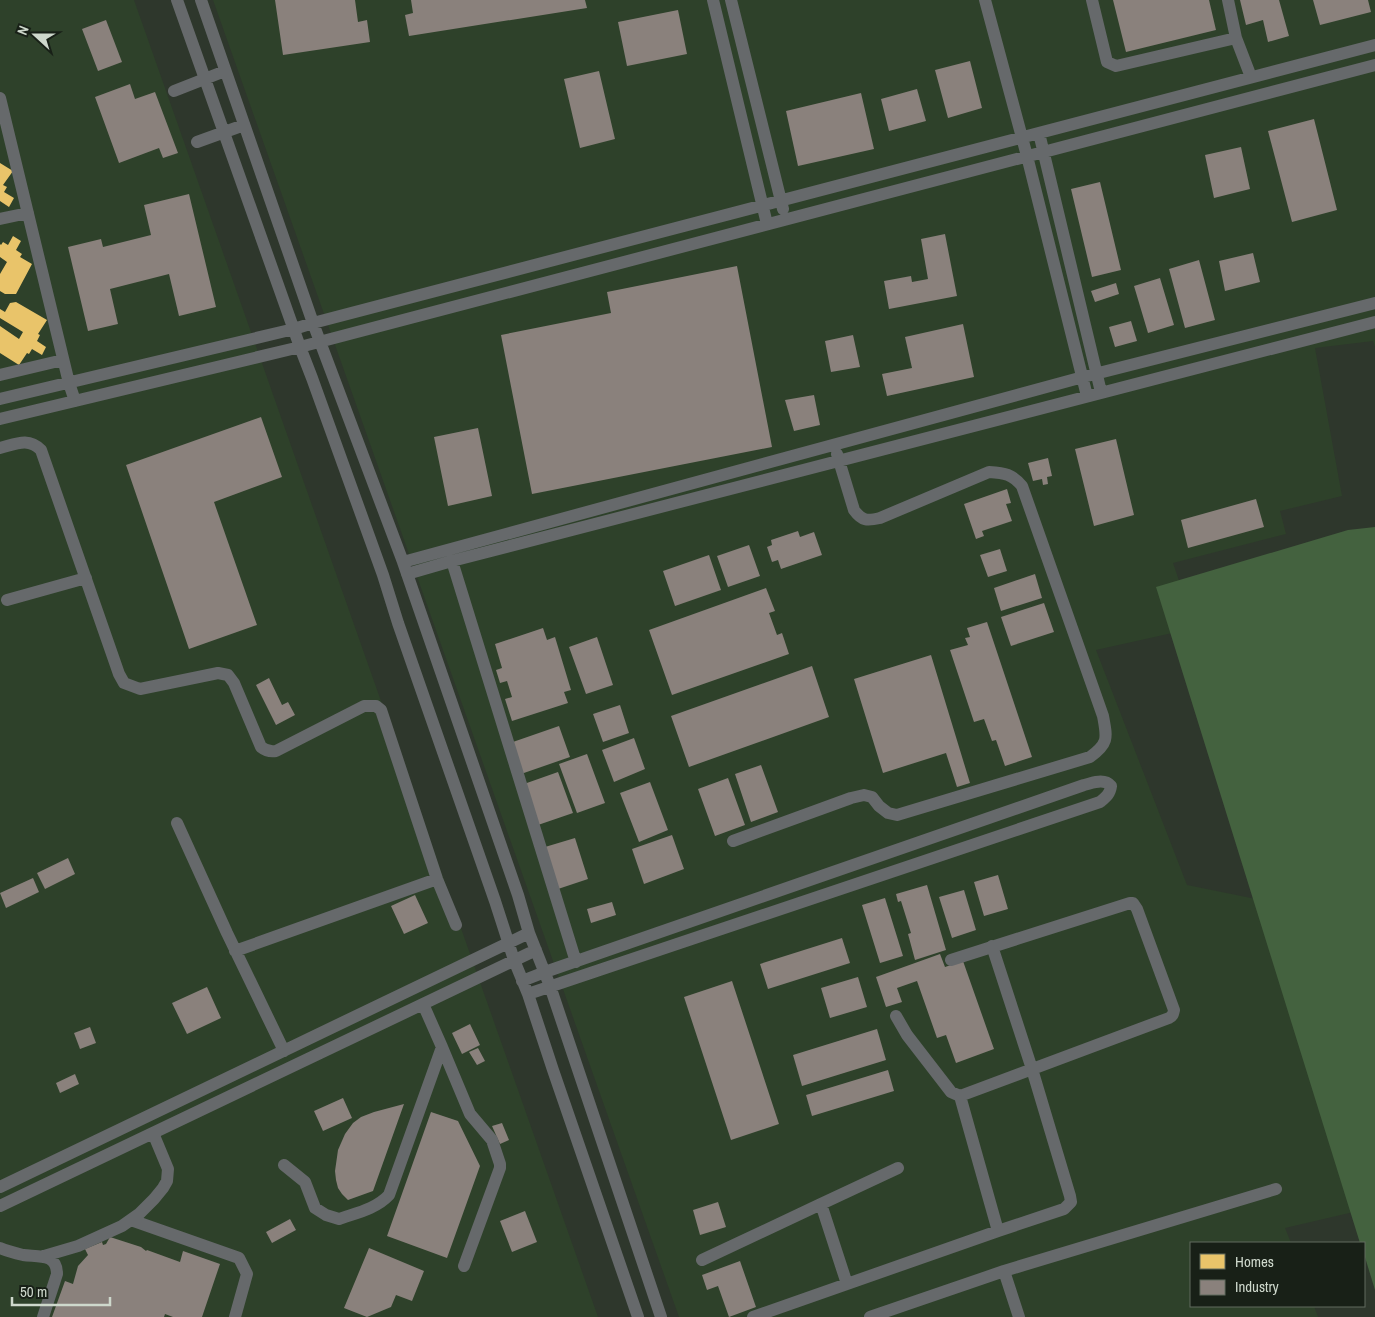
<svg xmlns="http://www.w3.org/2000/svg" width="1375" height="1317" viewBox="0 0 1375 1317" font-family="'Archivo Narrow',sans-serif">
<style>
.built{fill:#2e412a}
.green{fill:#44623f}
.homes{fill:#e9c46a}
.industry{fill:#8a817c}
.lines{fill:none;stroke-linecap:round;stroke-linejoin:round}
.minor{stroke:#66696b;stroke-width:12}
</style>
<rect width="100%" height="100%" fill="#2e372c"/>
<path class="built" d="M0,0H134L598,1317H0Z
M213,0H1375V347L1373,341L1315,348L1342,496L1280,511L1286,534L1173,563L1195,628L1096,650L1187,885L1354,919L1375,1207L1285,1228L1291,1243H1191V1306H1314L1318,1317H679Z"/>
<path class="green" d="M1375,527V1290L1364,1254V1243H1360L1156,587L1348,530Z"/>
<path class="homes" d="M0,163L13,171L3,185L7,187L4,192L14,198L9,207L0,201Z
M13,236L21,241L16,250L22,254L20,257L32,264L16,294H5L0,291V274L7,262L0,257V244L1,245L3,242L8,245Z
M16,302L47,320L38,334L40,335L37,341L46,347L42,355L32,349L29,354L27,353L19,365L0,353V326L19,339L23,332L0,318V309L5,312L10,303Z"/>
<path class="industry" d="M275,0H355L358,22L367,20L370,42L283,55Z
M411,0H585L587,8L409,36L405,15L413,13Z
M1113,0H1209L1216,30L1126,52Z
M1240,0H1279L1289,36L1268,42L1263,20L1246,25Z
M1313,0H1368L1371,12L1320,25Z
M678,10L687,54L627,66L618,22Z
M106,20L122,62L98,71L82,29Z
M970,61L982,108L948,118L935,70Z
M599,71L615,139L580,148L564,79Z
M130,84L135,99L155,92L178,153L163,158L159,148L119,163L95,97Z
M917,89L926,121L889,131L881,99Z
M861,93L874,149L798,166L786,111Z
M1314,119L1337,210L1292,222L1268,131Z
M1241,147L1250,189L1214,198L1205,155Z
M1100,182L1121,270L1092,277L1071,189Z
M189,194L216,307L179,316L169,274L110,289L118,324L88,331L68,247L101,239L103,247L151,235L144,205Z
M945,234L957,296L889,309L884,281L911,276L912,282L928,279L921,239Z
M1253,253L1260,282L1225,291L1219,261Z
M1199,260L1215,320L1185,328L1169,269Z
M737,266L772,447L532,494L501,335L611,313L607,292Z
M1160,278L1174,325L1148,333L1134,286Z
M1116,283L1119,294L1095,302L1091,291Z
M1131,321L1137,341L1115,347L1109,327Z
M963,324L974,377L887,396L882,374L912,368L905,337Z
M853,335L860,367L831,372L825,341Z
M814,395L820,425L794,431L785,400Z
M261,417L282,477L214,502L257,625L189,649L126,465Z
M478,428L492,496L448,506L434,437Z
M1116,439L1134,515L1094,526L1075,449Z
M1048,458L1052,476L1047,477L1048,484L1043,485L1042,479L1033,481L1028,463Z
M1007,489L1011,503L1006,504L1012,521L982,531L984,536L976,539L964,504Z
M1256,499L1264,527L1188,548L1181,520Z
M798,531L800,537L814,532L822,555L781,569L778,560L772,562L767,547L772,545L771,540Z
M749,545L760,576L728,587L717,556Z
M1000,549L1007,571L988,577L980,555Z
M709,555L721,590L675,606L663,571Z
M1035,574L1042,598L1001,611L994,588Z
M766,588L775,611L769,613L777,635L782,633L789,654L672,695L649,630Z
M1044,603L1054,632L1011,646L1001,617Z
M987,622L1032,757L1005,766L996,740L992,741L984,719L974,722L950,650L968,645L965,638L970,637L967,628Z
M543,628L547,640L555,637L571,690L564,692L568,703L512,721L505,699L512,697L507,681L500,683L496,670L502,668L495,644Z
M597,637L613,685L586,694L569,647Z
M931,655L970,783L957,787L946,753L883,773L854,679Z
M812,666L829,717L689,767L671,716Z
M269,678L282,705L288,702L295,715L276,725L256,685Z
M620,705L629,733L603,742L593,714Z
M559,726L570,757L521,774L510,743Z
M634,738L645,769L614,782L602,750Z
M587,754L605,803L577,813L559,764Z
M761,765L778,812L751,822L735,774Z
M558,772L573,813L538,825L524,784Z
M728,778L745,825L715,836L698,789Z
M650,782L668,830L639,842L620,793Z
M672,835L684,869L644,884L632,849Z
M575,838L588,879L558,889L545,847Z
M68,858L75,874L45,889L37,873Z
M998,875L1008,909L984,916L974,882Z
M33,878L39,892L6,908L0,893Z
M927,885L946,950L915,960L908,934L911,933L901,901L898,902L896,894Z
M964,890L976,930L952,938L939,897Z
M415,895L428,923L404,934L391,906Z
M885,898L903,956L880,963L862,905Z
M612,902L616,915L591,923L587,909Z
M842,938L850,963L768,989L760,964Z
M940,954L945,967L963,961L994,1049L956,1063L946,1035L937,1038L917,981L897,988L902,1002L886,1007L876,977Z
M858,977L867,1007L830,1018L821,988Z
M732,981L779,1124L731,1140L684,997Z
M207,987L221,1018L187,1034L172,1003Z
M470,1024L480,1045L462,1054L452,1033Z
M90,1027L96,1043L80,1049L74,1033Z
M877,1029L886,1060L802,1086L793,1055Z
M478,1048L485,1061L477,1065L469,1052Z
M888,1070L894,1091L812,1116L806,1095Z
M75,1074L79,1084L60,1093L56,1083Z
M343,1098L352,1118L323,1131L314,1111Z
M404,1104L373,1191L348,1200L342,1194L338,1188L336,1180L335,1171L338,1150L345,1134L353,1123L361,1117L374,1112Z
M431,1112L458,1121L480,1166L447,1258L387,1236Z
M502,1123L509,1140L500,1144L492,1126Z
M718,1202L726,1227L700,1235L693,1210Z
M525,1211L537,1242L512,1252L500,1221Z
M290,1219L296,1230L272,1243L266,1232Z
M110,1237L141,1247L146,1251L147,1250L180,1262L183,1251L220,1264L202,1317H173L165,1314L164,1317H52L65,1281L73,1284L78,1266L88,1255L85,1249L102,1242L103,1245L106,1244Z
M369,1248L424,1271L412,1301L396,1295L391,1307L367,1317L344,1308Z
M740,1261L756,1307L729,1317L718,1286L707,1290L702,1275Z"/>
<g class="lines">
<path class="minor" d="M177,0L300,347L312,378L383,575L398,623L495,901L514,960L528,994L553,1070L638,1317
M201,0L313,323L403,562L518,895L529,933L550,986L661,1317
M713,0L767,224
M731,0L783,209
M985,0L1027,156L1087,396
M1092,0L1107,62L1116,66L1236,38L1251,77
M1228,0L1236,38
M174,91L225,71
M0,98L69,383L75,401
M1039,133L1101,392
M197,142L244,125
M0,219L28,213
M0,375L63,360
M0,399L294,329L313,323L1375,45
M0,419L300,347L1375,65
M0,448C16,444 28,437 41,450L119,674L124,683L140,689L218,673L228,675L234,683L261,747C266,751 270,752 276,751L364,706H376L381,710L437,879L456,925
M452,561L576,962
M403,562L1083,377L1375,303
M407,574L452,561L1375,322
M7,600L86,578
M177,823L227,933L284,1051
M733,841L851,798L864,795L872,797L879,806L888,813L897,815L1090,757C1109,743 1107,738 1103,716L1022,486C1012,474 1005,473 989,472L880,518C867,521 862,521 854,510L837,454
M992,946L1032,1069L1070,1196L1071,1202L1064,1209L998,1231
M235,951L437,879
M522,981L545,972L1084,785C1093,783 1104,778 1111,786C1110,794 1106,797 1100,802L528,994
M896,1016L907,1035L951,1092L960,1096
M442,1047L470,1114L492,1140L500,1164V1168L464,1266
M284,1165L305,1182L315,1208L326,1215L339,1219C356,1213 376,1209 389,1195L442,1047L423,1004
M0,1187L529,933
M821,1204L898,1168
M0,1206L536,950
M131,1220L239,1258L247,1274L235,1317
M0,1248C7,1251 15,1253 23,1255C38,1257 57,1253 57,1274L43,1317
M44,1256L78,1246L122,1226L139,1214L154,1199L163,1188L167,1181L168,1169L153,1133
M702,1260L821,1204L847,1284
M1004,1271L1019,1317
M753,1317L998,1231L960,1096L1169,1018C1173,1016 1173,1014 1174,1010L1137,909L1133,903H1130L951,960
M870,1317L1004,1271L1276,1189"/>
</g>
<rect x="1190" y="1242" width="175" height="65" fill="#182017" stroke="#616a5f"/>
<rect x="1200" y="1254" width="25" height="15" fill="#e9c46a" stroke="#616a5f"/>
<text x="1235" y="1267" font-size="15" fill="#ced8cc">Homes</text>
<rect x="1200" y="1280" width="25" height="15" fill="#8a817c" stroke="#616a5f"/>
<text x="1235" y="1292" font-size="15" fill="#ced8cc">Industry</text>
<g transform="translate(35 35) rotate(291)" stroke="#182017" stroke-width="4" paint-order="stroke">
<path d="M0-4L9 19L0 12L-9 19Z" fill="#ced8cc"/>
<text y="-8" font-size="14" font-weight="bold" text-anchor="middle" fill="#ced8cc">N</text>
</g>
<path d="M12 1297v8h98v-8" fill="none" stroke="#ced8cc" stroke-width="2.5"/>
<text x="20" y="1297" font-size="15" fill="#ced8cc" stroke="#182017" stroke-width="4" paint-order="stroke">50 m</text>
</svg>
